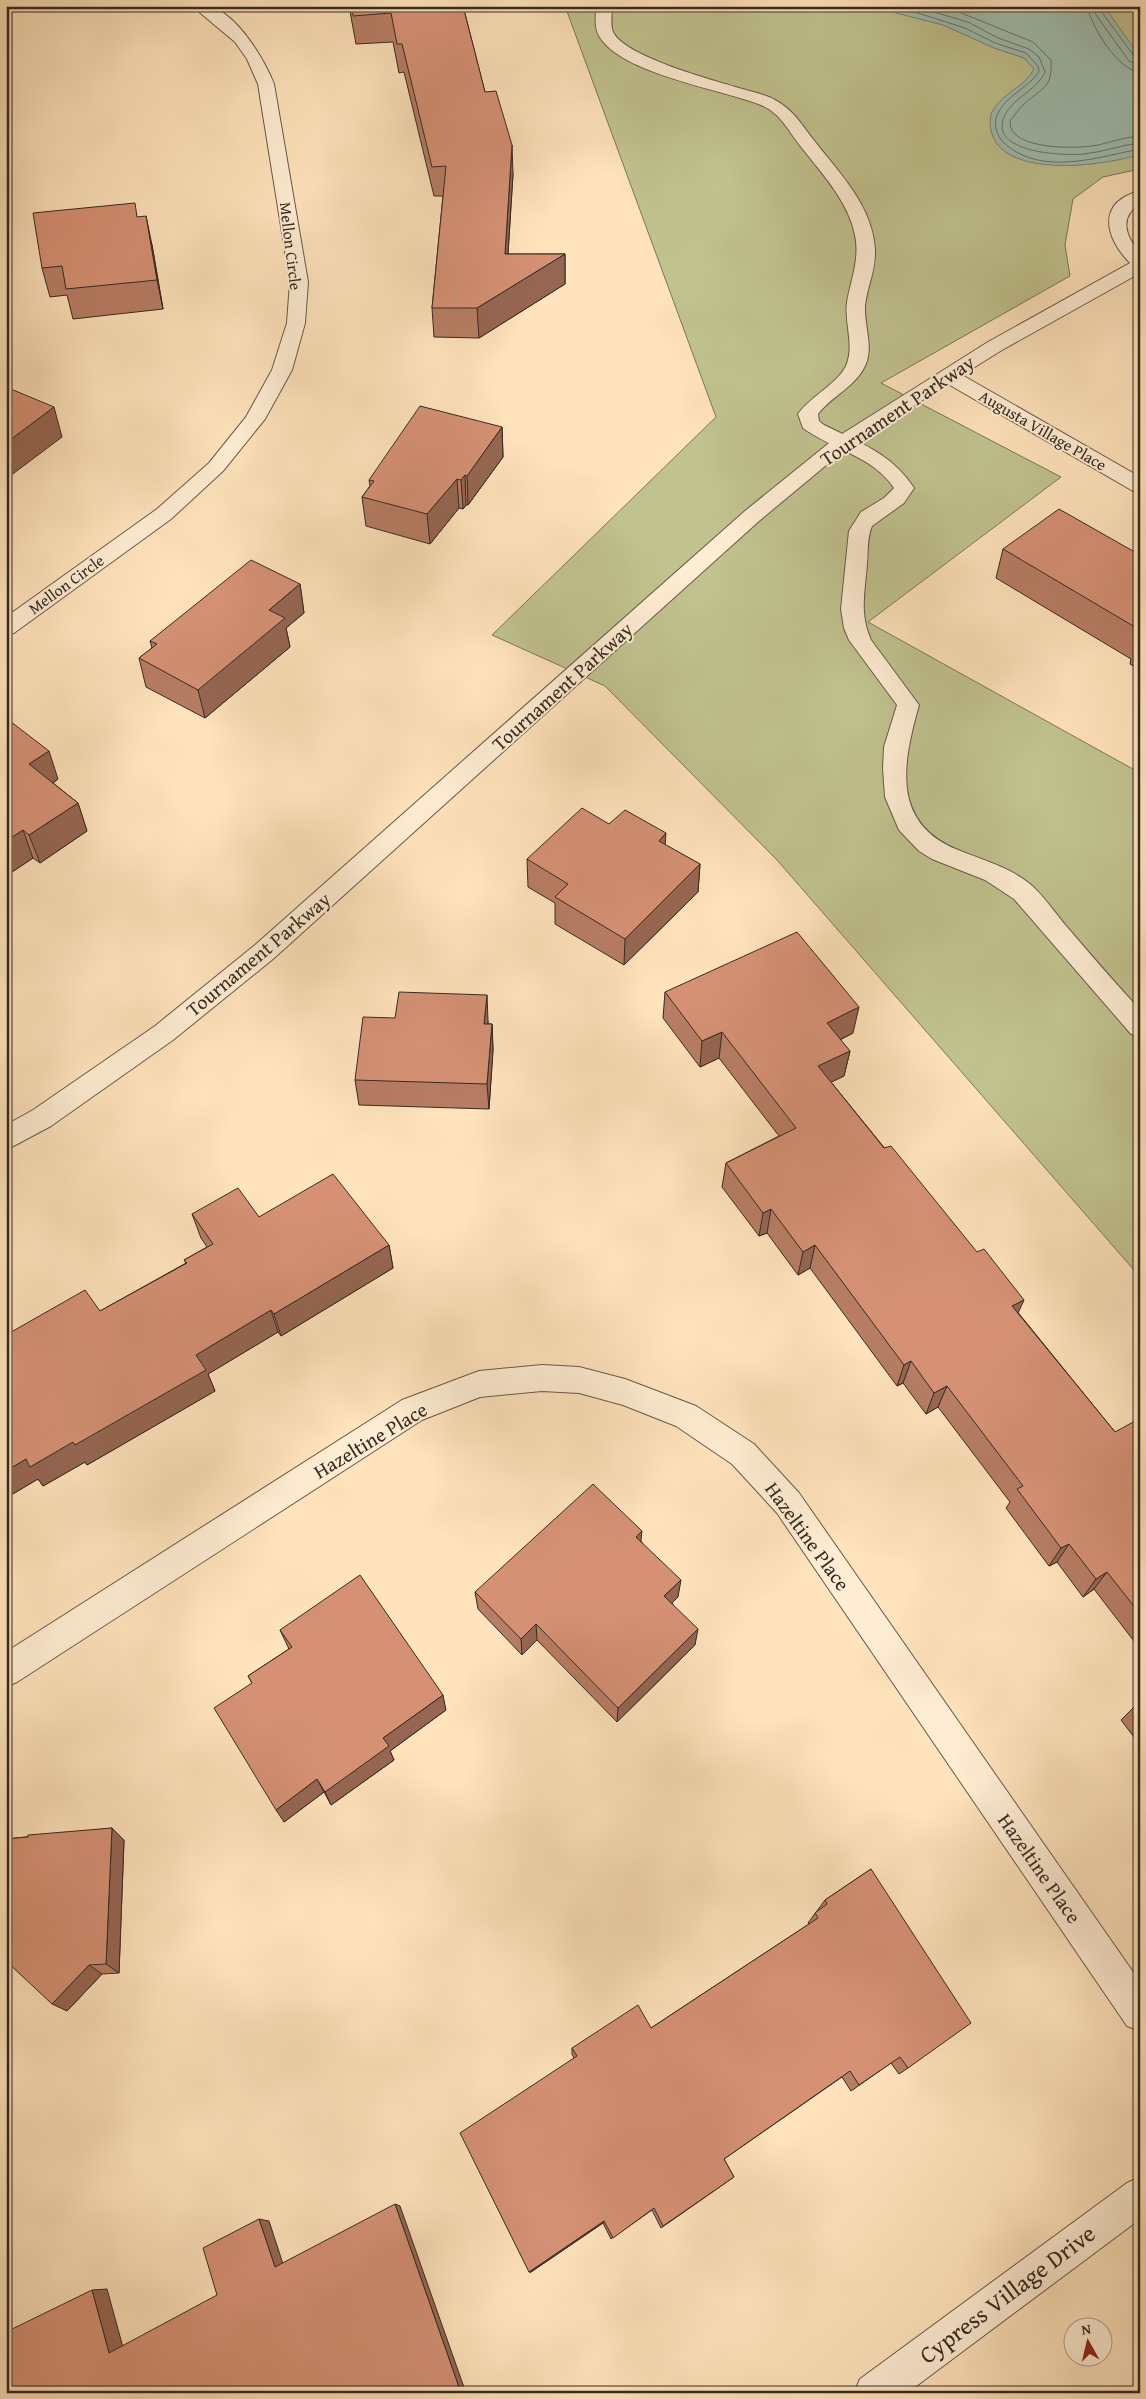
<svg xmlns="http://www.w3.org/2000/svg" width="1146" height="2399" viewBox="0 0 1146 2399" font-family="'Gentium Book Plus',serif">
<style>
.green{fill:#c1c38f;stroke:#7b7659}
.water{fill:#a0beb1;stroke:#758378}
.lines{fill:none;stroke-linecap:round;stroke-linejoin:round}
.shore{stroke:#6a746a;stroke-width:1}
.lane-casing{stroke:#685849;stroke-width:2}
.street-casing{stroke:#685849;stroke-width:2}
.lane{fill:#ffedd3;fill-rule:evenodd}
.street{fill:#ffedd3;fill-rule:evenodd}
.wall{fill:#b87d65;stroke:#352a23}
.shaded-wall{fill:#966652;stroke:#352a23}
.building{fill:#d69175;stroke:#352a23}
.labels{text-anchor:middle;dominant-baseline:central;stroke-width:4;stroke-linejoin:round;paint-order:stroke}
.far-street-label{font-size:16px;fill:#352a23;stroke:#ffedd3}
.street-label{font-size:20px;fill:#352a23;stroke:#ffedd3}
.near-street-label{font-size:24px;fill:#352a23;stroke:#ffedd3}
</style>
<rect width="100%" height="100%" fill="#ffe3bc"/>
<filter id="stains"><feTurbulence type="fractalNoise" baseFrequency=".004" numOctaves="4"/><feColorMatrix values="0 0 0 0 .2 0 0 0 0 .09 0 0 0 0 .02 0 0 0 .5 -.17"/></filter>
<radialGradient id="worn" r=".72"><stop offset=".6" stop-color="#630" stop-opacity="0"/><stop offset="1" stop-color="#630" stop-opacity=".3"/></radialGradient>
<path class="green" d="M565,6H1130L1140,19V169L1103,177L1073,199L1065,245L1070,276L881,383L1061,477L868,622L1140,773V1277L777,860L605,686L492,635L716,417Z"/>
<path class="water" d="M887,6H1104L1140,57V154C1106,166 1006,179 992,134C990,128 989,119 992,112C1002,93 1025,87 1034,69L1024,58L994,48L943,25L896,13Z"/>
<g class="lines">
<path class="shore" d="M896,6L965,28L995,43L1026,53L1038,66L1039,72C1027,89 1005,96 997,115C993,125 997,136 1004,143C1042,177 1097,157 1140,149
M913,6L968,22L998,38L1029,49L1039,57L1045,72C1036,92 1009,99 1003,120C993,153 1064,156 1084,154C1103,152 1121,145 1140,143
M944,6L1033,42L1051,60C1053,89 1041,88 1023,105C1018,110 1014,116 1010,121C1008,151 1079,149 1098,145C1112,142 1125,137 1140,136
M1087,6C1091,26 1118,71 1140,72
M1094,6L1096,15L1129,61L1140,65
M1100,6L1101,11L1134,56L1140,58"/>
<defs>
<path id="lane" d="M596,6H612C612,14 610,25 613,32C625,57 713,80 739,88C751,92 765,94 775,100C794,110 803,127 816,143C841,175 873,207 875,250C876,270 867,287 865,306C864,326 874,347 865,366C855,387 832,396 818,414L819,421L824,425C860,443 891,453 914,488L904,503L872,526C867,538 868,551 867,564C865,592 859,613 871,640L919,705C903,762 890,823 958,850C983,860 1009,867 1030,884C1044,896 1055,913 1067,927C1091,955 1115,983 1140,1010V1037L1131,1034L1014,899L985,880L932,859L919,851L899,830L885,797L883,768L884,747L897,705L849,640L844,628L841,609L849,531L861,512L884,498L894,488C873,456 833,450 803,428L798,414C811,396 837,384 846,366C855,345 844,323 847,302C851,279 860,259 855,235C848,201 823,175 802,148C789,132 781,113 761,105C721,89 621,74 599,36C594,27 596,16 596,6Z"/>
<path id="street" d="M192,6C198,6 206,5 212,7C239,17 264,59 274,84L308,282L305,323L292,370L265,419L223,471L171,519L14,633L6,635V617L157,509L209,463L246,417L272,370L287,323L290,282L258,84L247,59L235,42Z
M1140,191V204C1119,216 1125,237 1140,252V273L1002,350L962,375L1140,477V492L1133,491L948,384L848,447L759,521L273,959L173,1040L51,1126L6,1150V1125L33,1110L155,1026L255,945L745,511L834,439L988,342L1130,263C1105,238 1096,202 1140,191Z
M542,1365L579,1367L625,1379L696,1406L754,1444L799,1493L1140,1982V2031L1127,2026L777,1513L732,1464L676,1426L623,1405L579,1393L542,1391L480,1397L422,1420L17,1682L6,1687V1652L402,1400L479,1371Z
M1140,2177V2219L907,2393H854L860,2379L1127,2183Z"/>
</defs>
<use href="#lane" class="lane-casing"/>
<use href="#street" class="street-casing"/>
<use href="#lane" class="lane"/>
<use href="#street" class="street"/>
</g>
<path class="wall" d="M349,6H463L485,92L513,174L508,254H565V284L479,338L434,337L432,308L443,196H434L404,72L399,73L393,42L356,44Z
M138,217L152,245L163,309L73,319L67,295L50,297L42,268Z
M502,427L503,457L468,505H466L463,509L459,508L430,544L366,526L362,497L370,486L369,480Z
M1003,549L1140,555V670L1130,664L1131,659L996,578Z
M300,584L304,613L286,628L290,647L205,718L146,687L139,658L152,648L150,641Z
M6,718L58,779L53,783L78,803L87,831L40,863L33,858L6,876Z
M609,824L665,845L700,864L698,892L624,965L555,924V903L528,887L527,859Z
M665,992L853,1033L840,1040L850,1051L844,1076L831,1082L1115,1432L1140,1426V1649L1094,1589L1083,1597L1057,1562L1049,1566L1006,1508L1010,1502L938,1407L926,1414L903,1383L897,1386L810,1268L798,1275L767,1233L759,1236L722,1187L726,1163L779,1136L719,1058L700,1067L663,1018Z
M488,1021V1024H492L493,1050L489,1109L359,1105L355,1080Z
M192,1214L259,1217L389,1245L393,1268L281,1336L278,1332L208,1374L215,1391L87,1465L85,1462L43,1486L38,1479L6,1498V1335L100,1311L186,1263L184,1260L207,1247L201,1238Z
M641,1541L678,1597L672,1603L695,1645L617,1722L537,1640L522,1655L478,1609L475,1592Z
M280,1630L446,1710L390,1751L394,1760L331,1805L324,1792L284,1822L252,1683L248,1676L289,1649Z
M1140,1702V1745L1121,1720L1136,1705Z
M112,1828L124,1840L119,1973L102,1974L67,2011L7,1962L6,1968V1839Z
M871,1869L908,2068L899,2074L891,2063L851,2091L842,2077L724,2159L734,2177L661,2228L652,2210L611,2239L603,2223L531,2272H529L574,2058L572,2054V2048L651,2028L809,1924L808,1923L825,1900Z"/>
<path class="shaded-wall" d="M512,145L513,174L506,284L505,254Z
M146,216L152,245L163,309L157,280Z
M565,254V284L479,338L477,308Z
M54,407L62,437L6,479V443Z
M502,427L503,457L468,505L467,476Z
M465,475L466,505L463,509L461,480Z
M457,479L459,508L430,544L427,514Z
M300,584L304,613L286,628L290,647L205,718L198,690L269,610Z
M49,751L58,779L39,792L29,764Z
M78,803L87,831L40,863L29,835Z
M23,830L33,858L6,876V841Z
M666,833L664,861L659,841Z
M700,864L698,892L624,965L625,939Z
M487,995L488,1021L486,1050L484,1024Z
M859,1007L853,1033L821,1049L827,1023Z
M492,1024L493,1050L489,1109L487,1084Z
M722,1032L719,1058L700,1067L702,1041Z
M850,1051L844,1076L813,1091L818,1066Z
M771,1209L767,1233L759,1236L763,1213Z
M389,1245L393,1268L281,1336L274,1314Z
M815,1245L810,1268L798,1275L803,1252Z
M1024,1300L1014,1322L1012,1306Z
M271,1310L278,1332L208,1374L215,1391L87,1465L85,1462L43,1486L38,1479L6,1498V1471L196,1355Z
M911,1361L903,1383L897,1386L904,1365Z
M947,1386L938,1407L926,1414L934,1393Z
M642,1531L640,1549L636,1537Z
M1069,1544L1057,1562L1049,1566L1061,1548Z
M1107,1572L1094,1589L1083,1597L1096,1579Z
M681,1580L678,1597L662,1613L664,1596Z
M536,1624L537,1640L522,1655L521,1639Z
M698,1629L695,1645L617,1722L618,1708Z
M443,1695L446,1710L390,1751L394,1760L331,1805L325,1792L383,1738Z
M317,1779L324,1792L284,1822L276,1810Z
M112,1828L124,1840L119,1973L106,1964Z
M89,1965L102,1974L67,2011L52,2004Z
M395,2204L400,2206L466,2393H461Z
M259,2219L269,2221L284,2267H275Z
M604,2221L603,2223L531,2272H529Z
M107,2289L124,2351L109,2353L92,2290Z"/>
<path class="building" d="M352,6H463L485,92L496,91L512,145L505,254H565L477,308H432L446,166L432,167L402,44H397L391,13L353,16Z
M135,203L137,217L146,216L157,280L66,289L62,266L42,268L33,213Z
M6,387L54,407L6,443Z
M420,406L502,427L467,476L465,475L461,480L457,479L427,514L362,497L374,481L369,480Z
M1059,509L1140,555V630L1003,549Z
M251,560L300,584L269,610L285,618L198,690L139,658L157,644L150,641Z
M6,718L49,751L29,764L78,803L29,835L23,830L6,841Z
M582,808L609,824L625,810L666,833L659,841L700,864L625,939L555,897L568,884L527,859Z
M797,932L859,1007L827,1023L850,1051L818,1066L884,1148L891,1146L977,1252L984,1249L1024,1300L1012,1306L1115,1432L1135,1421L1140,1426V1614L1107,1572L1096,1579L1069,1544L1061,1548L1017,1489L1023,1486L947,1386L934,1393L911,1361L904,1365L815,1245L803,1252L771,1209L763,1213L726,1163L796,1128L722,1032L702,1041L665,992Z
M399,992L487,995L484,1024H492L487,1084L355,1080L363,1017L395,1018Z
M333,1174L389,1245L274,1314L271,1310L196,1355L206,1370L75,1445L73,1442L30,1467L26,1459L6,1471V1335L85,1290L100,1311L187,1263L184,1260L213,1244L192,1214L238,1188L259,1217Z
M593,1484L642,1531L636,1537L681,1580L664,1596L698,1629L618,1708L536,1624L521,1639L475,1592Z
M360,1575L443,1695L383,1738L389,1746L325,1792L317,1779L276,1810L214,1708L252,1683L248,1676L292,1647L280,1630Z
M1140,1702V1710L1136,1705Z
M112,1828L106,1964L89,1965L52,2004L6,1961V1839L28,1837V1835Z
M871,1869L971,2023L908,2068L900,2057L859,2085L850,2071L724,2159L734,2177L663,2226L654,2208L613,2238L604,2221L529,2272L460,2133L577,2056L572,2048L638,2005L651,2028L818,1918L815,1913L827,1904L825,1900Z
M395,2204L461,2393H6V2332L92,2290L109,2353L217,2295L203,2248L259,2219L275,2267Z"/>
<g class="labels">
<g class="far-street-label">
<text transform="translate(291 246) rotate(83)">Mellon Circle</text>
<text transform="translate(1043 430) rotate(30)">Augusta Village Place</text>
<text transform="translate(66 584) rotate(-36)">Mellon Circle</text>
</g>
<g class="street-label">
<text transform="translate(897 410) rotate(-34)">Tournament Parkway</text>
<text transform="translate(562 686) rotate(-42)">Tournament Parkway</text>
<text transform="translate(258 954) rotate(-40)">Tournament Parkway</text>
<text transform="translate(370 1440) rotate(-31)">Hazeltine Place</text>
<text transform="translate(808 1536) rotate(54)">Hazeltine Place</text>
<text transform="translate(1040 1868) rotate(55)">Hazeltine Place</text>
</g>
<g class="near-street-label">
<text transform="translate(1007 2294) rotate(-37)">Cypress Village Drive</text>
</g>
</g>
<rect width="1146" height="2399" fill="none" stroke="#ffe3bc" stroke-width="25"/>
<rect x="8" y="8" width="1131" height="2384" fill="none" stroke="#352a23" stroke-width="2.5"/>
<rect x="12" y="12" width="1121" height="2374" fill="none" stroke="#352a23"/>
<g transform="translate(1088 2342) rotate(352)"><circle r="24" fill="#ffedd3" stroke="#ae9f8d"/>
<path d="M0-4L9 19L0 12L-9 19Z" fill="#8f2418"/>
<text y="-8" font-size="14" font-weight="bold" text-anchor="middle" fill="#352a23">N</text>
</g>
<rect width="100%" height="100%" filter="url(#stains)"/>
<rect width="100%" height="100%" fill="url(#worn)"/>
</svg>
